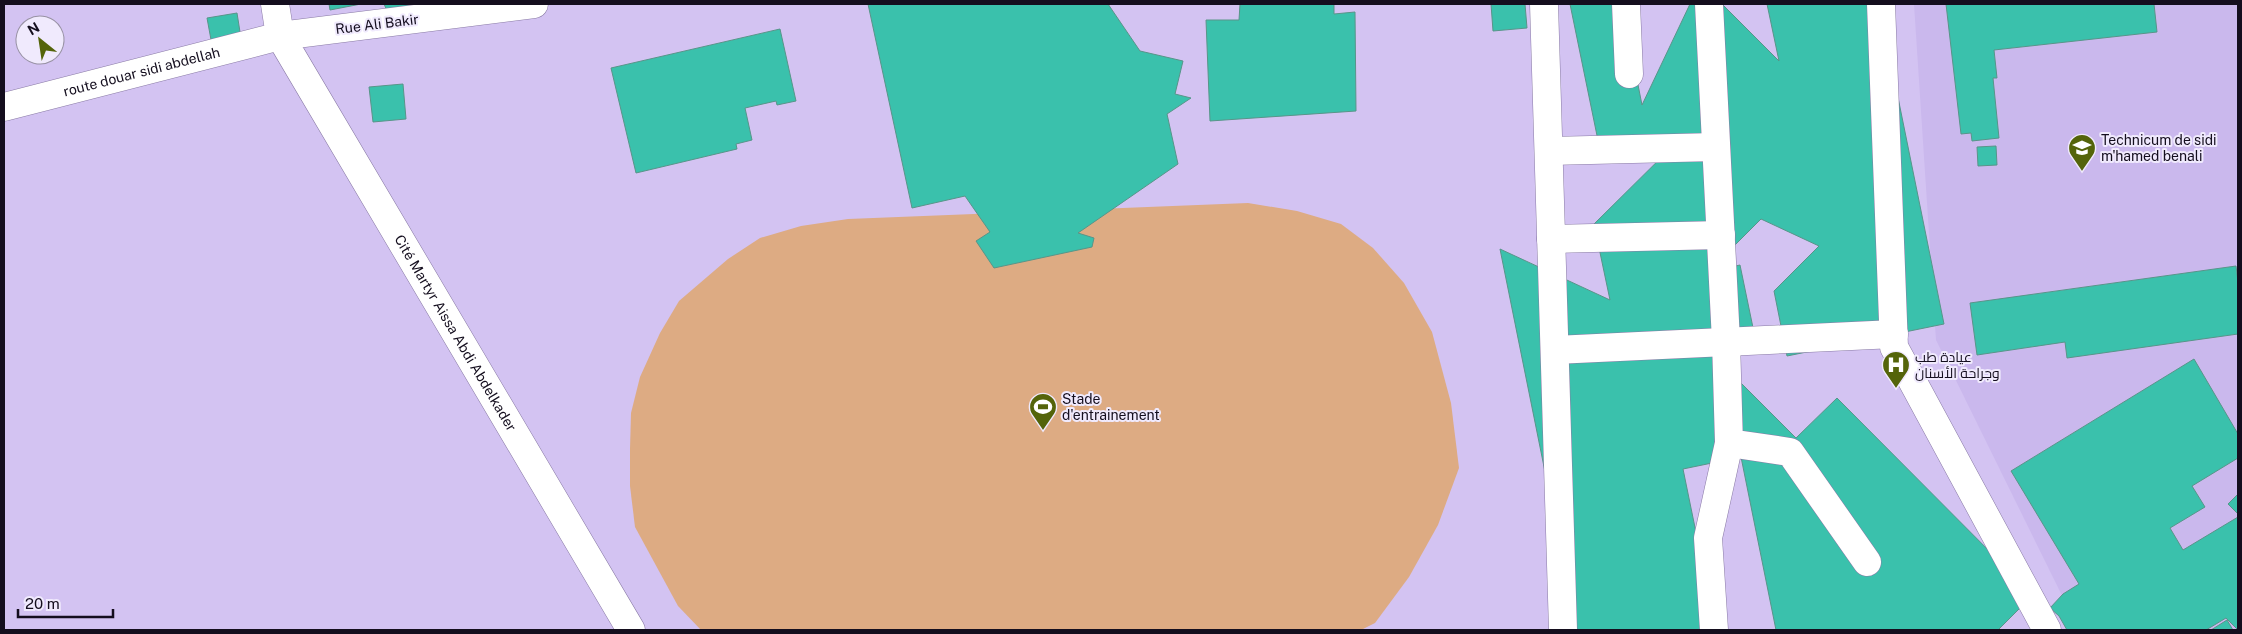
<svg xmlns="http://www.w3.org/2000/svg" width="2242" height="634" viewBox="0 0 2242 634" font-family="'Public Sans',Cairo,sans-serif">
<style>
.built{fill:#cab8ed}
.green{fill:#ddab83}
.building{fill:#3ac1ac;stroke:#589589}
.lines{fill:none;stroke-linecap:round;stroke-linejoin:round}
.minor-casing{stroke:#897aa5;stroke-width:29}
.tertiary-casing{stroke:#897aa5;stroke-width:29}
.minor{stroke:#fff;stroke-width:28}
.tertiary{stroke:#fff;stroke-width:28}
.labels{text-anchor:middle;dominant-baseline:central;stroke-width:4;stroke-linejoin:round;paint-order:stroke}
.street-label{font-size:14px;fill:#140e1e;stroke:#f0eafd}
.poi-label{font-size:14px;fill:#140e1e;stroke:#f0eafd;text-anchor:start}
</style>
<rect width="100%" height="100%" fill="#d3c3f2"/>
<path class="built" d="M1914,4H2238V630H2079L1936,340Z"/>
<path class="green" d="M1248,203L1297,211L1341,224L1373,248L1404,283L1432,332L1451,403L1459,468L1438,525L1409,577L1375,623L1361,630H701L678,606L635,527L630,486V449L631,413L640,377L660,333L679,301L728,259L760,238L801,226L848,219Z"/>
<path class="building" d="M329,4H361L330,10Z
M384,4H417L388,13Z
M868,4H1108L1140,51L1183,61L1175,94L1191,98L1167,114L1178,164L1078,233L1094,238L1092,247L994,268L976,241L990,232L965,196L912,208Z
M1240,4H1334V14L1355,12L1356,111L1210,121L1206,20H1239Z
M1491,4H1525L1527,28L1493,31Z
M1570,4H1622L1642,105L1690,4H1722L1779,61L1767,4H1879L1944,324L1787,356L1774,291L1819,246L1761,219L1708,272L1740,265L1757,347L1714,356L1796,438L1837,398L2033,595L1998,630H1776L1741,457L1683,469L1716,630H1577L1500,249L1610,300L1594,224L1681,138L1601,155Z
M1946,4H2154L2157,32L1994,50L1997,78H1993L1999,138L1972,141L1971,133L1961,134Z
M237,13L243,51L214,56L207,18Z
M780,29L796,101L777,105L776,101L745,108L752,140L736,144L737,149L636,173L611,68Z
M403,84L406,119L373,122L369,87Z
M1996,146L1997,165L1978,166L1977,147Z
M2236,266L2238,282V334L2067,358L2065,342L1977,355L1970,303Z
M2194,359L2238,434V458L2192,486L2205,507L2170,528L2183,550L2238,517V630L2226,618L2206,630H2067L2059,616L2050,608L2063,594L2079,584L2011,471Z
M2237,495L2238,497V514L2228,504Z
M2227,620L2233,630H2211Z"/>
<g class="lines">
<defs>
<g id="minor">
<path d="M1544,4L1563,630"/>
<path d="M1626,4L1629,74"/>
<path d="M1709,4L1726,341L1729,443L1790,452L1867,562"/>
<path d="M1881,4L1894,347L2047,630"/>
<path id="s1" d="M4,107L280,36L275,4"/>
<path d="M1549,151L1716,147"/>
<path d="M1551,239L1721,235"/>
<path d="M1555,350L1894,334"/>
<path d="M1714,630L1708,538L1729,443"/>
</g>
<g id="tertiary">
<path id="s2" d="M534,4L280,36L631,630"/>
</g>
</defs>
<use href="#minor" class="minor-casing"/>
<use href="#tertiary" class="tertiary-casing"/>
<use href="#minor" class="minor"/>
<use href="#tertiary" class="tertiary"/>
</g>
<defs>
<symbol id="school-pin" viewBox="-11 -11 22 30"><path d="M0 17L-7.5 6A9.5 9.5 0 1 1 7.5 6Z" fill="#54640a" stroke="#f0eafd"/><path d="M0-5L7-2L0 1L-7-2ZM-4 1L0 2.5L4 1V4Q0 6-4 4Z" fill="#fff"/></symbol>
<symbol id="hospital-pin" viewBox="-11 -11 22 30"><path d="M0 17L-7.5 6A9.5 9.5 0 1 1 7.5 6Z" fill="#54640a" stroke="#f0eafd"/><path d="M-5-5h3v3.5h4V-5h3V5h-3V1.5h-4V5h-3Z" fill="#fff"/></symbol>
<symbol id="stadium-pin" viewBox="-11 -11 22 30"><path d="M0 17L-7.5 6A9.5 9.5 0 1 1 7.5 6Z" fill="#54640a" stroke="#f0eafd"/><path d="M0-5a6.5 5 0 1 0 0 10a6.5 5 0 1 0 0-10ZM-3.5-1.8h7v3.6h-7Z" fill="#fff"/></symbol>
</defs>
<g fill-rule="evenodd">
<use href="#school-pin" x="2066" y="132" width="32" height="43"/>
<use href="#hospital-pin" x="1880" y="349" width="32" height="43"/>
<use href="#stadium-pin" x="1027" y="391" width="32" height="43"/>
</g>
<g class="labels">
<g class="street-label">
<text transform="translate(377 24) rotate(-7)">Rue Ali Bakir</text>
<text stroke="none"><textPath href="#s1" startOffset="142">route douar sidi abdellah</textPath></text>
<text stroke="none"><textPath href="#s2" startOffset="601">Cité Martyr Aissa Abdi Abdelkader</textPath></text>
</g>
<g class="poi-label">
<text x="2101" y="140">Technicum de sidi<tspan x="2101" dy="16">m'hamed benali</tspan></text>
<text x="1915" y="357">عيادة طب<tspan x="1915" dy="16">وجراحة الأسنان</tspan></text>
<text x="1062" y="399">Stade<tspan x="1062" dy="16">d'entrainement</tspan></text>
</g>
</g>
<rect width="2242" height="634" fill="none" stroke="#140e1e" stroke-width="10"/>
<g transform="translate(40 40) rotate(330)"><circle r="24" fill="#f0eafd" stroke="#9892a4"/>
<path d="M0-4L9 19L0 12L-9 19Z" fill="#54640a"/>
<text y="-8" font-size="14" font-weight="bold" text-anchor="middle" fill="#140e1e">N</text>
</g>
<path d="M18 609v8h95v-8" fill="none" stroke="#140e1e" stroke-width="2.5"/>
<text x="25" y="609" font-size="15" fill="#140e1e" stroke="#f0eafd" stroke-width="4" paint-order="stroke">20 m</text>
</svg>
